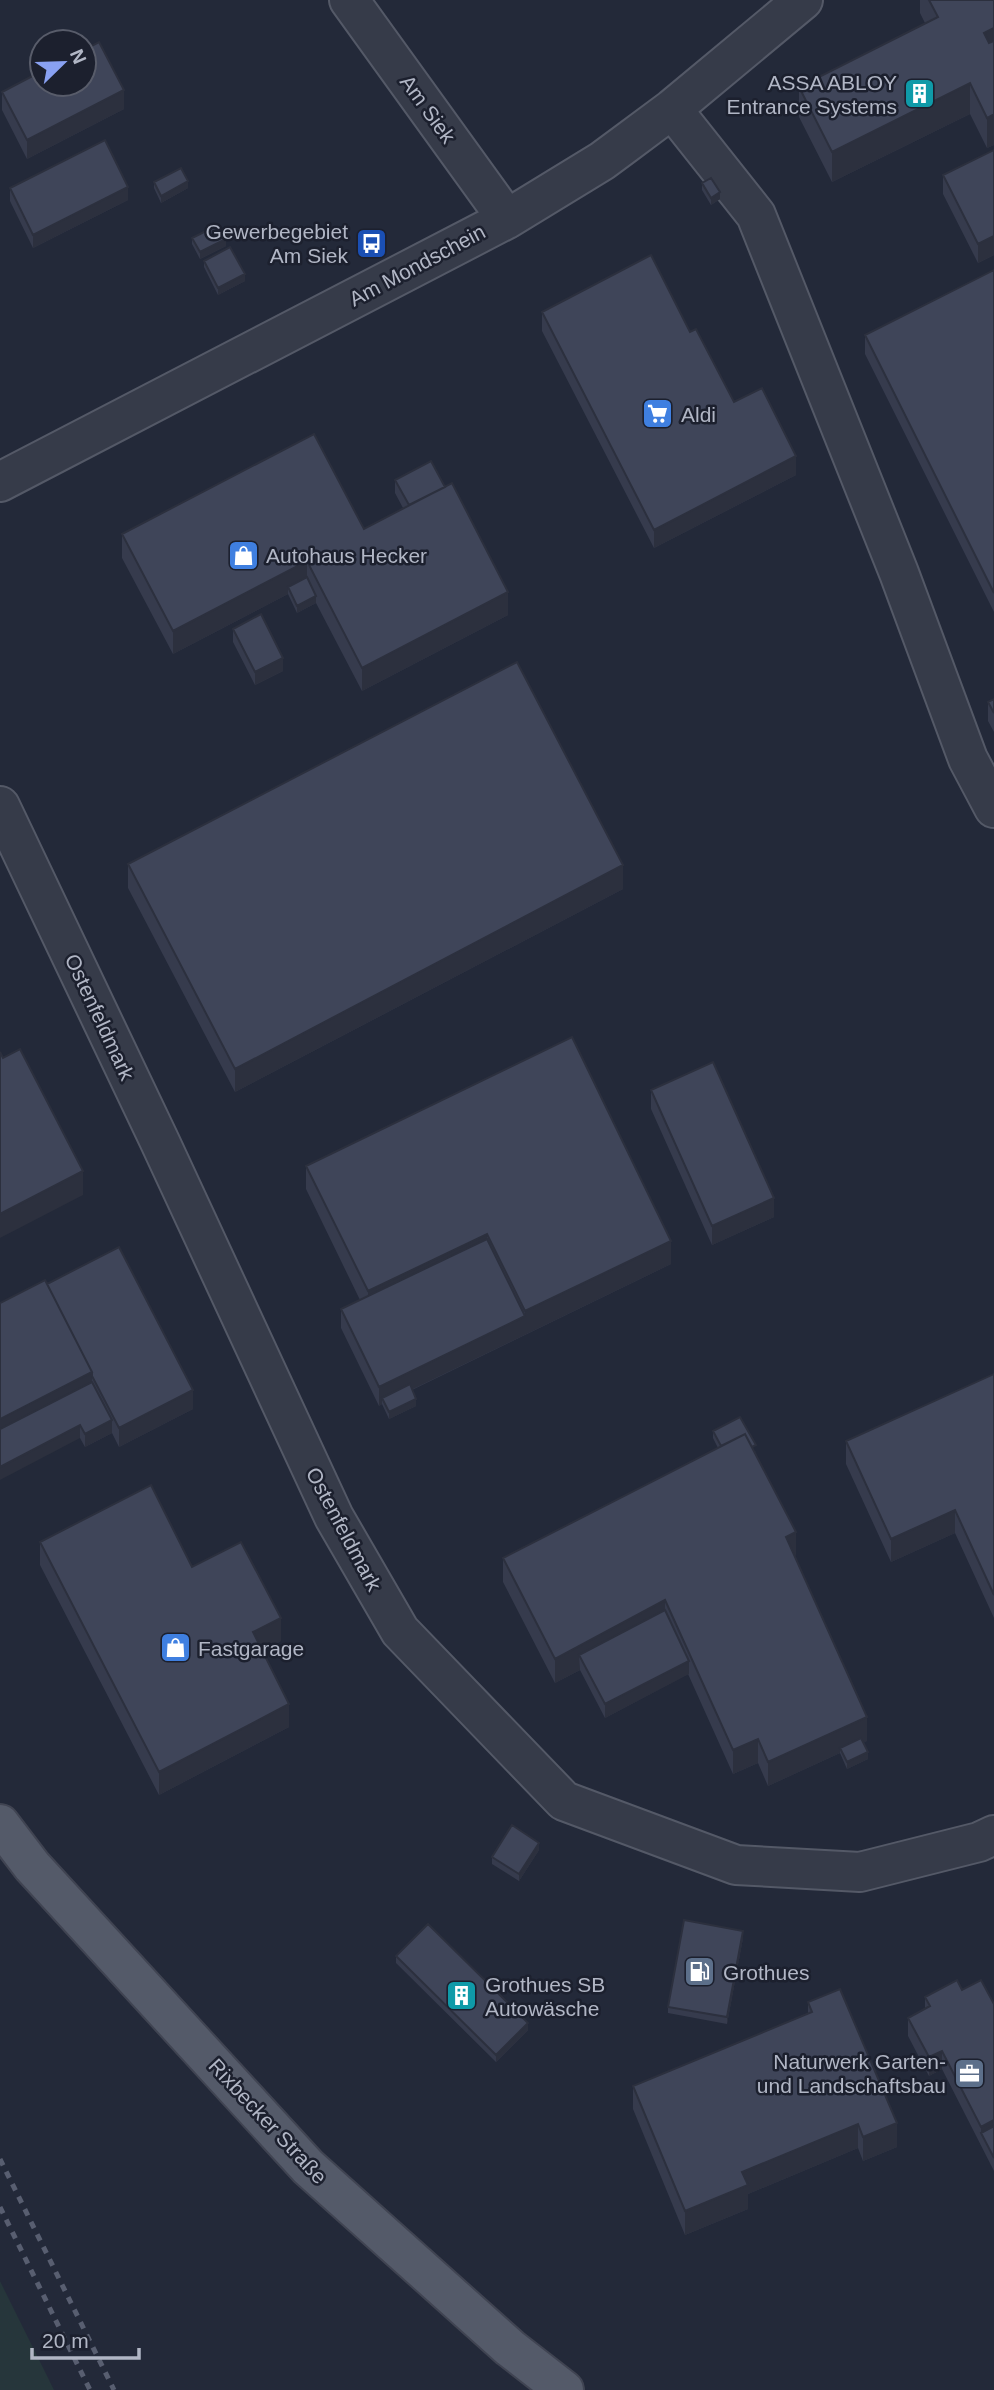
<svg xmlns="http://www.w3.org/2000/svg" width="994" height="2390" viewBox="0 0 994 2390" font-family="Helvetica,sans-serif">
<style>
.green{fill:#26363b}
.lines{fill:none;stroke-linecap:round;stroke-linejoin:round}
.minor-casing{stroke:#545967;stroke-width:42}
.major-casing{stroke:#404452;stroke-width:42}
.minor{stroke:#363b49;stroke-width:38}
.major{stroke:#545a69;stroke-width:38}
.rail{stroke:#585e70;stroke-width:5;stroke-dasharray:7 7;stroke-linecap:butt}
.wall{fill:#363b4d}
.shaded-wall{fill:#2c303e}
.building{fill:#3f4559;stroke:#2c303e;stroke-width:2}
.labels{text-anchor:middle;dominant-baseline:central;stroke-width:5;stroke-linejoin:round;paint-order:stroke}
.poi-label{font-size:21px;fill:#b1b6c5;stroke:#1c202e;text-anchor:start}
.street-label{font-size:21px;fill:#b1b6c5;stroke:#1c202e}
</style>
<rect width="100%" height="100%" fill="#232939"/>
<path class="green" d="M0,2281L54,2390H0Z"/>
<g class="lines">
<defs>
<path id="minor" d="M349,0L507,219
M672,109L756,215L899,573L968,759L994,808
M0,482L507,219L602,161L625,144L672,109L803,0
M0,806L160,1142L334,1517L400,1631L564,1801L736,1865L860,1872L979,1842L994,1835"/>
<path id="major" d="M0,1824L32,1866L308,2167L510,2348L564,2390"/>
</defs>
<use href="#minor" class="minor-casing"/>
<use href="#major" class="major-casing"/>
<use href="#minor" class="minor"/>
<use href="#major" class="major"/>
<path class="rail" d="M0,2159L114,2390
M0,2207L90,2390"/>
</g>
<path class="wall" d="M920,0H994V145L987,148L970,114L832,182L799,117V87L925,23L920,13Z
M2,92L124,109L27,159L2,110Z
M994,150V255L978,263L943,194V175Z
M154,182L188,188L161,203L154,188Z
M702,183L720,199L711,205L702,190Z
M10,188L128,200L33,248L10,201Z
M192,238L226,246L200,259L192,244Z
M204,261L245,281L218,295L204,267Z
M994,270V612L865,354V335Z
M542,312L690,332L734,402L796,475L654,548L542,331Z
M395,480L508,615L362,691L316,603L297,613L288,594L173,654L122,558V534L364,529L403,508L395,493Z
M233,629L283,671L255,685L233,642Z
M994,699V732L988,721V702Z
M128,864L623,889L235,1092L128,888Z
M651,1090L774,1217L712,1245L651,1109Z
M306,1166L671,1264L412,1390L416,1406L389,1419L382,1404L379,1406L341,1328V1309L360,1300L306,1189Z
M47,1284L193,1409L119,1447L112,1433L85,1447L80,1438Z
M994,1374V1618L955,1533L891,1562L846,1464V1441Z
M713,1431L756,1452H754L796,1555L794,1556L867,1741L864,1742L868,1759L847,1769L840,1753L768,1786L758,1763L733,1774L688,1674L605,1718L580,1670L555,1683L503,1582V1558L718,1448L713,1438Z
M40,1542L192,1567L281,1641L262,1651L289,1727L159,1795L40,1565Z
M539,1850L519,1881L492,1864V1857Z
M743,1938L727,2024L668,2013V2007Z
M396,1956L528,2030L496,2062L396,1963Z
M962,1990L994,2004V2171L942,2069L929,2076L908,2036V2018L925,2009V1997Z
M808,2002L897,2147L863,2161L858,2148L748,2194V2209L685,2235L633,2109V2086L808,2013Z"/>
<path class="shaded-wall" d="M994,28V58L984,33Z
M970,83V114L832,182V152Z
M124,90V109L27,159V140Z
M994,114V145L987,148V118Z
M188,181V188L161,203V196Z
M128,187V200L33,248V235Z
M720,192V199L711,205V198Z
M994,236V255L978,263V244Z
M226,239V246L200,259V252Z
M245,274V281L218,295V288Z
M796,456V475L654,548V530Z
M307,561V584L288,587V594L173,654V631Z
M508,592V615L362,691V668Z
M316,596V603L297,613V606Z
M283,658V671L255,685V672Z
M623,865V889L235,1092V1069Z
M83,1171V1195L0,1238V1214Z
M774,1198V1217L712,1245V1226Z
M487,1234V1258L368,1315V1291Z
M671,1241V1264L384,1403L382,1398V1404L379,1406V1387L525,1316V1311Z
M92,1372V1395L0,1442V1419Z
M193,1390V1409L119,1447V1428Z
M416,1399V1406L389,1419V1412Z
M112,1420V1433L85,1447V1434Z
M80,1425V1438L0,1480V1467Z
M955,1510V1533L891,1562V1539Z
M796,1532V1555L786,1560V1537Z
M665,1600V1623L579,1655L580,1670L555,1683V1659Z
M281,1618V1641L253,1656V1632Z
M689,1661V1674L605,1718V1704Z
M289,1704V1727L159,1795V1772Z
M867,1717V1741L842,1752L840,1748V1753L768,1786V1762Z
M758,1739V1763L733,1774V1750Z
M868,1752V1759L847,1769V1762Z
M539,1843V1850L519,1881V1874Z
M743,1931V1938L727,2024V2017Z
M528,2023V2030L496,2062V2055Z
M942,2051V2069L929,2076V2057Z
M994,2120V2139L981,2133V2127Z
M897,2123V2147L863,2161V2137Z
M858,2124V2148L748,2194V2209L685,2235V2211L742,2172Z"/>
<path class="building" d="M929,0H994V28L984,33L989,43L994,41V114L987,118L970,83L832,152L799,87L938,17Z
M99,42L124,90L27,140L2,92L42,71V84H84V50Z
M105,140L128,187L33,235L10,188Z
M994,150V236L978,244L943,175Z
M181,168L188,181L161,196L154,182Z
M711,178L720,192L711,198L702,183Z
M218,225L226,239L200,252L192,238Z
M230,247L245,274L218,288L204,261Z
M651,255L690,332L696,329L734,402L762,388L796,456L654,530L542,312Z
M994,270V593L865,335Z
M314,434L364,529L452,483L508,592L362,668L307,561L173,631L122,534Z
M431,461L445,487L409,505L395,480Z
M307,577L316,596L297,606L288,587Z
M261,614L283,658L255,672L233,629Z
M517,662L623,865L235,1069L128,864Z
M994,699V713L988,702Z
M572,1037L671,1241L525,1311L487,1234L368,1291L306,1166Z
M20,1049L83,1171L0,1214V1052L3,1058Z
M713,1062L774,1198L712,1226L651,1090Z
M487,1239L525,1316L379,1387L341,1309Z
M119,1247L193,1390L119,1428L92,1376V1372L47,1284Z
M45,1280L92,1372L0,1419V1303Z
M994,1374V1595L955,1510L891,1539L846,1441Z
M92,1382L112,1420L85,1434L80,1425L0,1467V1429Z
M410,1384L416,1399L389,1412L382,1398Z
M740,1417L756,1445L752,1447L745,1434L721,1446L713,1431Z
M745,1434L796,1532L786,1537L867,1717L768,1762L758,1739L733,1750L665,1600L555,1659L503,1558Z
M151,1485L192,1567L241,1542L281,1618L253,1632L289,1704L159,1772L40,1542Z
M665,1610L689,1661L605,1704L579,1655Z
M861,1738L868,1752L847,1762L840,1748Z
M512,1825L539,1843L519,1874L492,1857Z
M684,1920L743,1931L727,2017L668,2007Z
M428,1924L528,2023L496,2055L396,1956Z
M957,1980L962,1990L981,1980L994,2004V2120L981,2127L942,2051L929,2057L908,2018L930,2006L925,1997Z
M840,1989L897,2123L863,2137L858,2124L742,2172L748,2185L685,2211L633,2086L812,2012L808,2002Z
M994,2126V2158L981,2133Z"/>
<defs>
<symbol id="building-square" viewBox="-11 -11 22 22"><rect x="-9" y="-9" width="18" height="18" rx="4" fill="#0f9aa8" stroke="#1c202e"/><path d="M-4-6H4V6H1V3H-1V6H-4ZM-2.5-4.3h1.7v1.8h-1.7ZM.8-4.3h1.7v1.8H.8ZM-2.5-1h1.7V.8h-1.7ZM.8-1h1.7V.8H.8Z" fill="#fff"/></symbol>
<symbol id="bus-square" viewBox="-11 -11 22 22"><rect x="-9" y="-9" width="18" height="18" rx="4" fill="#1a4fb4" stroke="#1c202e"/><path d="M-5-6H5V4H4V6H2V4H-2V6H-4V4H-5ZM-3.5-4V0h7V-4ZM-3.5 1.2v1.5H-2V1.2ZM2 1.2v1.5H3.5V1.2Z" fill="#fff"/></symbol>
<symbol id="supermarket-square" viewBox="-11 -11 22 22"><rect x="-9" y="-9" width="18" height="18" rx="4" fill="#3f7fe0" stroke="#1c202e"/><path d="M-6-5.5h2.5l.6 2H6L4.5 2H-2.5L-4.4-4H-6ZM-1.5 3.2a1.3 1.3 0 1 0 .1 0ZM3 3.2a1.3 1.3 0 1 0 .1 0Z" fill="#fff"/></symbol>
<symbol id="shop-square" viewBox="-11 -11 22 22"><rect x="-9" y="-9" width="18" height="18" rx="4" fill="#3f7fe0" stroke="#1c202e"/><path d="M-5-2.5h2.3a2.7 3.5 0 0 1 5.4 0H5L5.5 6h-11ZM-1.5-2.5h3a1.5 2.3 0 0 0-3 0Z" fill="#fff"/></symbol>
<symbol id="fuel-square" viewBox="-11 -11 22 22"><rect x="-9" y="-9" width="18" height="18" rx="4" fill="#5c6f8a" stroke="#1c202e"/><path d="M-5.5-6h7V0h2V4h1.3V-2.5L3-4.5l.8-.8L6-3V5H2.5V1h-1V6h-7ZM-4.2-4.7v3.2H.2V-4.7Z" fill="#fff"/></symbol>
<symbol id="office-square" viewBox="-11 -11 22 22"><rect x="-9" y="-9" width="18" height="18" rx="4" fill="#5c6f8a" stroke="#1c202e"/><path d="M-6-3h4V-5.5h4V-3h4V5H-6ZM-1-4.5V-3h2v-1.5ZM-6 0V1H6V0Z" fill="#fff"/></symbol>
</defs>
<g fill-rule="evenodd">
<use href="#building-square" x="902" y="76" width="35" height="35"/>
<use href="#bus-square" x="354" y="226" width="35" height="35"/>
<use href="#supermarket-square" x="640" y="396" width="35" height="35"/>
<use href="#shop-square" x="226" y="538" width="35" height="35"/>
<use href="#shop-square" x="158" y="1630" width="35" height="35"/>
<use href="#fuel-square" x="682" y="1954" width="35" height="35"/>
<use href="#building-square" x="444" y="1978" width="35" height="35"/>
<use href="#office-square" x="952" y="2056" width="35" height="35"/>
</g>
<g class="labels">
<g class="poi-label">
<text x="897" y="82" text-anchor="end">ASSA ABLOY<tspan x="897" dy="24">Entrance Systems</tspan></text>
<text x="348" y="231" text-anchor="end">Gewerbegebiet<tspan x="348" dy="24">Am Siek</tspan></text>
<text x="681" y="414">Aldi</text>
<text x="266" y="555">Autohaus Hecker</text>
<text x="198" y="1648">Fastgarage</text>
<text x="723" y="1972">Grothues</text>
<text x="485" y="1984">Grothues SB<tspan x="485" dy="24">Autowäsche</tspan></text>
<text x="946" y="2061" text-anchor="end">Naturwerk Garten-<tspan x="946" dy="24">und Landschaftsbau</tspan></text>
</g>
<g class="street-label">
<text transform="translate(428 109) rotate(54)">Am Siek</text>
<text transform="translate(417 265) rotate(-28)">Am Mondschein</text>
<text transform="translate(100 1017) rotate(65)">Ostenfeldmark</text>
<text transform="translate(344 1529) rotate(62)">Ostenfeldmark</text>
<text transform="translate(268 2121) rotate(47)">Rixbecker Straße</text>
</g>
</g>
<g transform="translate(63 63) rotate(67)"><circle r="33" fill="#1c202e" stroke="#585c6a" stroke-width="2"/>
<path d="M0-5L12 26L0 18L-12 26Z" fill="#89a1f2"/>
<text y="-10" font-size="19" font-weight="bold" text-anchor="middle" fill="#b1b6c5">N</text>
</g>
<path d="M32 2348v10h107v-10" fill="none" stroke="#b1b6c5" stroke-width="3.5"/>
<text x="42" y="2348" font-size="21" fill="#b1b6c5" stroke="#1c202e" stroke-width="5" paint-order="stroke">20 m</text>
</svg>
